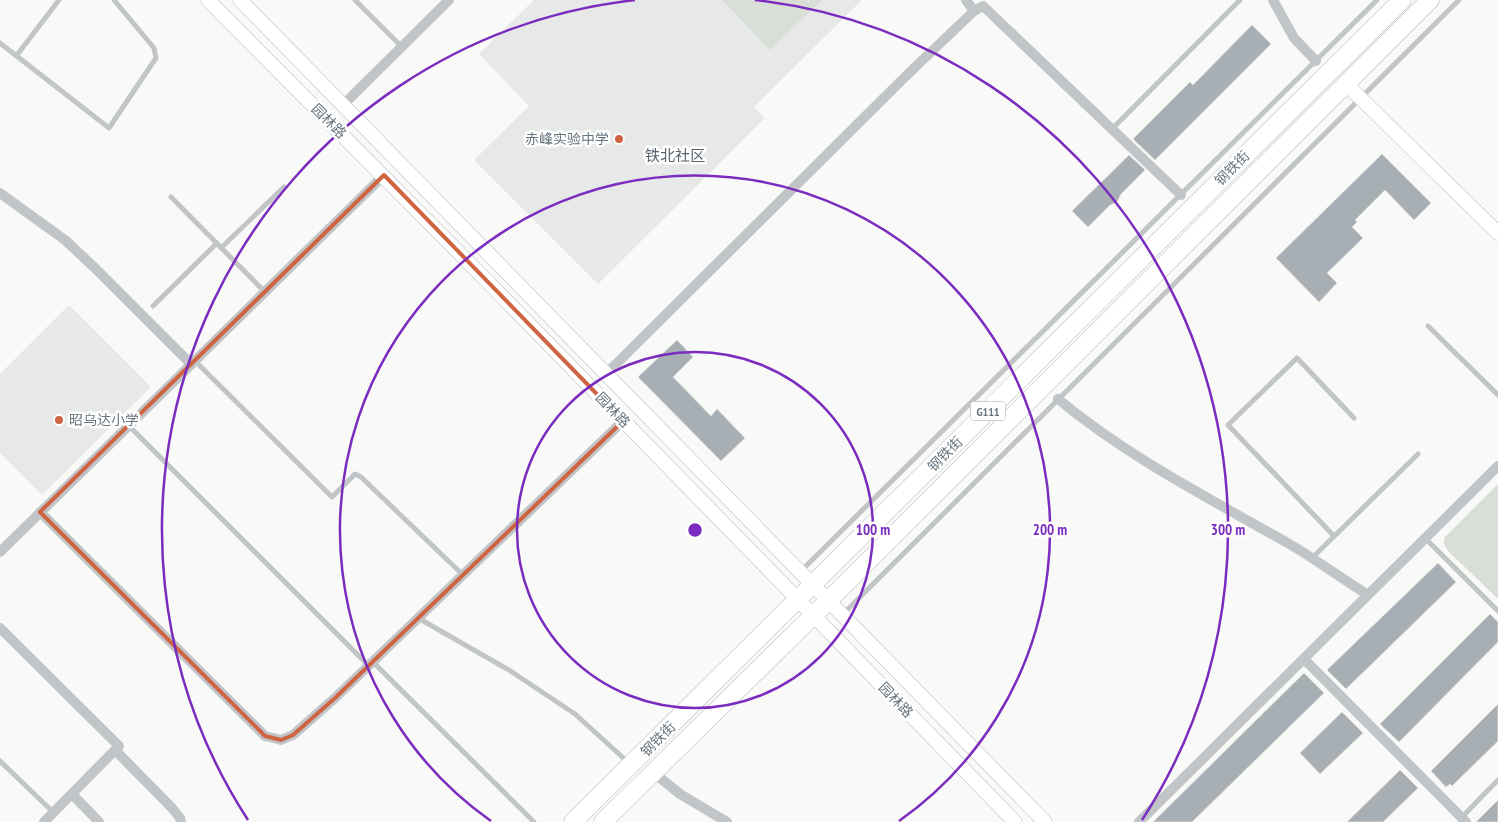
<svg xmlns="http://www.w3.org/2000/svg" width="1498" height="822" viewBox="0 0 1498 822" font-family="'PT Sans Narrow','Noto Sans SC',sans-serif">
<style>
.built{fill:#e7e8e8}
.green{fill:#d9ded7}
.building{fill:#a7aeb4;stroke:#dbdbda}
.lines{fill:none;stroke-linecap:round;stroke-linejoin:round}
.secondary-casing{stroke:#b4b9bd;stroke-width:15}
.highway-casing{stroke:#b5b8bb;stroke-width:19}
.lane{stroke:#c1c5c8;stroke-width:5}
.street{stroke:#c1c5c8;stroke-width:10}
.secondary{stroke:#fff;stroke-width:14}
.highway{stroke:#fff;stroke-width:18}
.marked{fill:none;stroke:#ce6442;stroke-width:4;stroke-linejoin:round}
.ring{fill:none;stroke:#7b2cbf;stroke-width:2.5}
.poi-dot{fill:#ce6442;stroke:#fff;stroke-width:2}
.labels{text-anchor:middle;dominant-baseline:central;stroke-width:5;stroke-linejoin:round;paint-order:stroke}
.shield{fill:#fff;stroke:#959ea5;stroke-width:1}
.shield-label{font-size:12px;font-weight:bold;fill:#67757f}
.street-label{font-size:14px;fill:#67757f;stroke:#fff}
.poi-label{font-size:14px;fill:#67757f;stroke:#fff;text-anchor:end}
.neighbourhood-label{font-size:15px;fill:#59636b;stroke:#fff}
.centre{fill:#7b2cbf;stroke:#fff;stroke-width:2.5}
.ring-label{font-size:15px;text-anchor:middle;font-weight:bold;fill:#7b2cbf;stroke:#fff;stroke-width:5;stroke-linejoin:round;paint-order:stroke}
</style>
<rect width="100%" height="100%" fill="#f9f9f8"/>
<path class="built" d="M534,0H862L754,107L765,118L598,284L474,160L529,106L479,54Z
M69,305L151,387L42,495L0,453V374Z"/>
<path class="green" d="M722,0H822L770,50Z
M1498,484V599L1448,551L1444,544V538Z"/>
<path class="building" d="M1252,25L1271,44L1155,160L1133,139L1190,82L1193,85Z
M1382,154L1431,203L1414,220L1385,190L1355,220L1357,222L1352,227L1363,238L1327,273L1337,283L1319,302L1276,258Z
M1129,155L1145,170L1121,194L1117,202L1110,205L1088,227L1072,211Z
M677,340L693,357L673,377L711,416L717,409L745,438L721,461L638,377Z
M1438,563L1456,582L1346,689L1327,670Z
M1490,614L1498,622V642L1399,742L1380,724Z
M1304,673L1324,693L1192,822H1153Z
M1498,704V741L1452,786L1450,784L1446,787L1431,771Z
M1342,712L1363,733L1320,774L1300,753Z
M1400,770L1418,788L1383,822H1347Z
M1498,800V822H1476Z"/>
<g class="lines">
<defs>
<path id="secondary" d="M208,0L490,284L1015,822
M240,0L1045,822
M1346,84L1498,233"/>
<path id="highway" d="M573,822L1402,0
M603,822L829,600L1430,0"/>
</defs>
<use href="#secondary" class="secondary-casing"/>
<use href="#highway" class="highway-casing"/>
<path class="lane" d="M355,0L402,47
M0,43L109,128L156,58L154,48L114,0
M17,55L59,0
M1112,129L1240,0
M171,197L265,292
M221,248L284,187
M153,306L217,243
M1428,326L1498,395
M195,361L332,497L355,474L361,477L463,575
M129,426L368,665
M1334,536L1228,425L1297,358L1354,418
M1425,538L1498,611
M1312,558L1418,454
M801,571L1377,0
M843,614L1459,0
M418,618L509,670L575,714L629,763
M373,662L534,822
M0,761L53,812
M1462,817L1498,780"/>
<path class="street" d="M966,0L974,11
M1273,0L1294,38L1316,61
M343,105L449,0
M0,193L65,240L95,268L191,364
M607,373L909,73L974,11L983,6L1181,195
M1058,399C1129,458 1211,499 1291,545C1317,560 1342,579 1368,595
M40,512L265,736L281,740L293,735L335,698L623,421
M0,552L384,175
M0,628L119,746L44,822
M1304,659L1466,822
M115,750L172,808L180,818L181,822
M654,773L680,794L727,822
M72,794L99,822
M1139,822L1498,466"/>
<use href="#secondary" class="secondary"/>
<use href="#highway" class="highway"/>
</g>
<path class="marked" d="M384,175L623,421L335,698L293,735L281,740L265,736L40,512Z"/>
<g class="ring">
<circle cx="695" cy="530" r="178"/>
<path d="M491 821A355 355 0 1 1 899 821"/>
<path d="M248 820A533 533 0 0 1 635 0M755 0A533 533 0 0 1 1142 820"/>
</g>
<g class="poi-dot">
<circle cx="619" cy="139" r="5"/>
<circle cx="59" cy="420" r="5"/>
</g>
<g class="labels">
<rect class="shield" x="970.5" y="401.5" width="35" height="19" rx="4"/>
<g class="shield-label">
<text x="988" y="411">G111</text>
</g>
<g class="street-label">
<text transform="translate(329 121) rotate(45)">园林路</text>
<text transform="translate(1232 168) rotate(-45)">钢铁街</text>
<text transform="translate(613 410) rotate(46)">园林路</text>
<text transform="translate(945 454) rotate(-45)">钢铁街</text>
<text transform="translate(896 700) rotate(46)">园林路</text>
<text transform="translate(658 739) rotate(-45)">钢铁街</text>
</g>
<g class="poi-label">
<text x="609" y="139">赤峰实验中学</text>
<text x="69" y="420" text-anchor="start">昭乌达小学</text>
</g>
<g class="neighbourhood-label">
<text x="675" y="155">铁北社区</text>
</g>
</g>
<circle cx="695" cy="530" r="8" class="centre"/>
<g class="ring-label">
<text x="873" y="535">100 m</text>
<text x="1050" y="535">200 m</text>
<text x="1228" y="535">300 m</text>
</g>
</svg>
